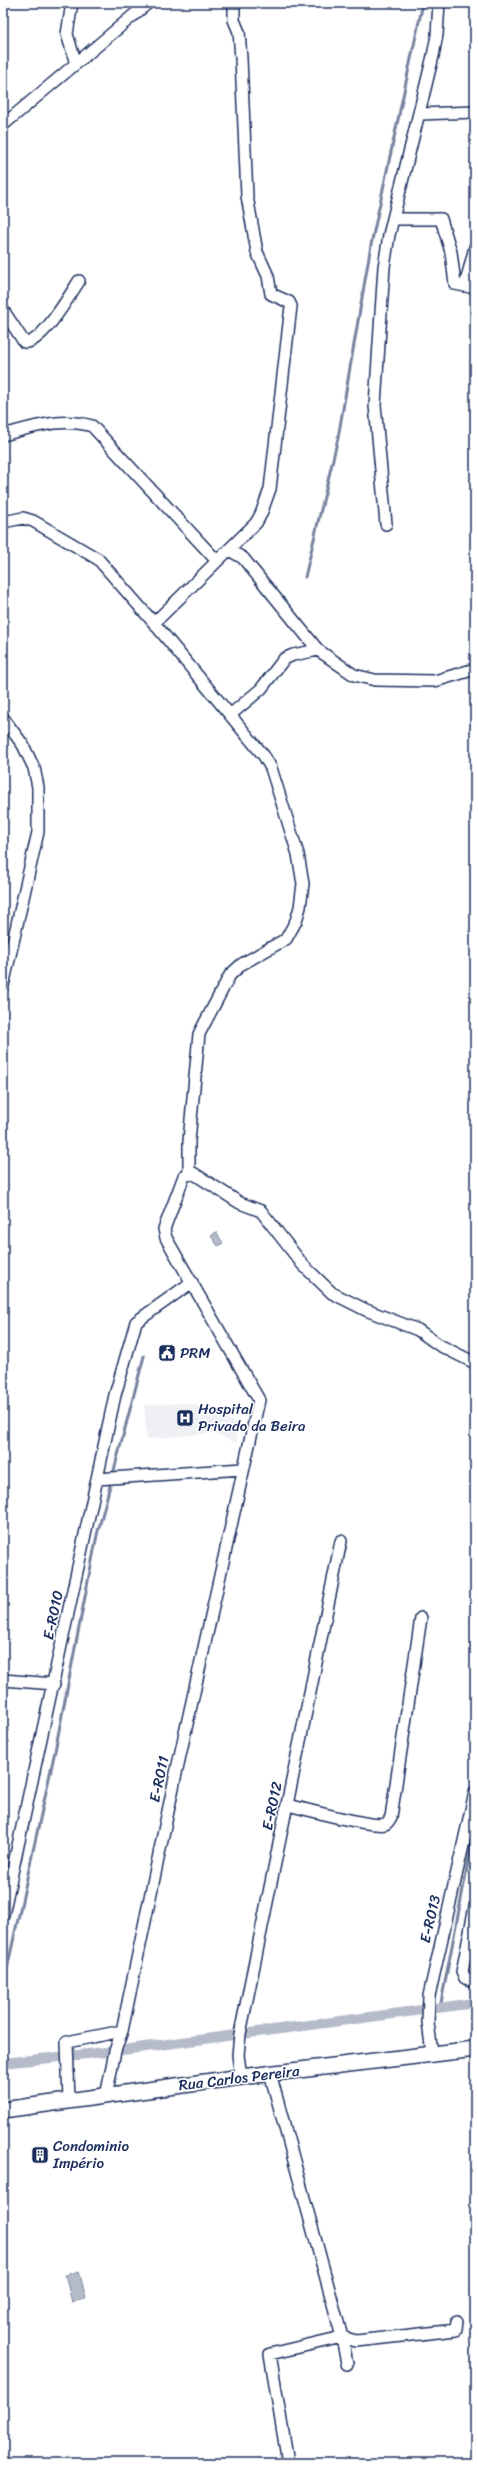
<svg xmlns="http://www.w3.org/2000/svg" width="478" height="2466" viewBox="0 0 478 2466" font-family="Sriracha,sans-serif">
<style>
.built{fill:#eff0f4}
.water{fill:#b5bbca;stroke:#77839f}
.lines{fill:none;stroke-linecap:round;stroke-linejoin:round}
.stream{stroke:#77839f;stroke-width:3}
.canal{stroke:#b5bbca;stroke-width:10}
.street-casing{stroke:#1b2f5e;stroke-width:14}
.secondary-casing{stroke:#1b2f5e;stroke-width:18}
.street{stroke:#fff;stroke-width:11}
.secondary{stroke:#fff;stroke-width:15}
.labels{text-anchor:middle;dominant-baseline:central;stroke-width:3;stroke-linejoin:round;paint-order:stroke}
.poi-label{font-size:15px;fill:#1b2f5e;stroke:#fff;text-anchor:start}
.street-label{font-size:15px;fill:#1b2f5e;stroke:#fff}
</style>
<rect width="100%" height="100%" fill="#fff"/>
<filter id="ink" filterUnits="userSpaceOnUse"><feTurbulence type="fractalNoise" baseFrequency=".025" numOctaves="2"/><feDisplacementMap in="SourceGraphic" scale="8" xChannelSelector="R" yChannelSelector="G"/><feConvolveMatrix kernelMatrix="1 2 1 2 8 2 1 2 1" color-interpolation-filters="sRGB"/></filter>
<g filter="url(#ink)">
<path class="built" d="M185,1403L214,1409V1413L236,1423L237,1443L213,1433L147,1439L144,1405Z"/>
<path class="water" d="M216,1232L223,1243L218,1246L211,1236Z
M79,2271L86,2298L72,2302L65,2275Z"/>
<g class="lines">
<path class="stream" d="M305,577L338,438L371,245L423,3
M3,1987L55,1751L97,1535L144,1356
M440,2008L475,1827"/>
<path class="canal" d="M3,2063L115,2051L475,2003"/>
<defs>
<path id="street" d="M72,3L67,34L76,64
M420,114L475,112
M3,125L148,3
M394,219H441L451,252L455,284L475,288
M465,286L475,247
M3,310L24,342C40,346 70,295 79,281
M3,435C33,427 61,417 92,426L217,561
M3,522L23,518L33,521L98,559L154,623L264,756L271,768L298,854L303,884L300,907L296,921L286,939L242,964L230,975L199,1034L189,1141V1173
M386,524L375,405L384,267L389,235L433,56L437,35L439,3
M229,550L243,558L318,650L354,675L375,680L435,681L475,669
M154,623L256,523L261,514L270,489L291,306L289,302L271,294L268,276L257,252L247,196L241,58L239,32L234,20V3
M230,715L261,689L284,659L293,655L318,650
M3,718L23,745L34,768L38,787V832L3,986
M97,1479L242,1469
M3,1680L54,1684
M288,1805C304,1809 374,1828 385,1824C388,1823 389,1820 391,1817L421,1618
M475,1906L462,1972L465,1978L475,1981
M3,1915L115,1395L136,1322L192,1282
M432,2054L428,2022L429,1996L475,1792
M270,2073L342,2337L270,2354L288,2463
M241,2077L238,2055L240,2034L341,1541
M106,2096L115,2051L122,2031L175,1778L259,1400L166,1238L164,1229L184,1176L193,1173L240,1203L261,1211L303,1265L332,1293L366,1310L418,1330L439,1345L475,1363
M69,2101L67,2042L122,2031
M347,2364L342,2337L356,2341L456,2330L457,2321"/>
<path id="secondary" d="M3,2110L241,2077L475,2049"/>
</defs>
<use href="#street" class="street-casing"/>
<use href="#secondary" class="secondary-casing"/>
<use href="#street" class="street"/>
<use href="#secondary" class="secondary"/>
</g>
</g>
<defs>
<symbol id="civic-square" viewBox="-11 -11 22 22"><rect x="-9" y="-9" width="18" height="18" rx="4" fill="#1b2f5e" stroke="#fff"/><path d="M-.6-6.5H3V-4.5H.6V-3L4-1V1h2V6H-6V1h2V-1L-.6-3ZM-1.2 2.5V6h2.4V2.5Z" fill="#fff"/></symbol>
<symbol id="hospital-square" viewBox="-11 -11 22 22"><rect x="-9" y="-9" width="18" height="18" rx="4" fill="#1b2f5e" stroke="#fff"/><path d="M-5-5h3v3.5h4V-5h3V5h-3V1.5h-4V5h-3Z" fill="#fff"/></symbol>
<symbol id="building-square" viewBox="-11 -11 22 22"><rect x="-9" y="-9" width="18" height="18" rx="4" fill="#1b2f5e" stroke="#fff"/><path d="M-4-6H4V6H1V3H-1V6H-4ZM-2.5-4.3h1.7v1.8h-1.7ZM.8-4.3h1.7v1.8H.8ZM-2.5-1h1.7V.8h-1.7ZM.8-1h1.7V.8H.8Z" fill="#fff"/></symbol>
</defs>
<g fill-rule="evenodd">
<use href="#civic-square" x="157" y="1343" width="20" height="20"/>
<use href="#hospital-square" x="175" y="1408" width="20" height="20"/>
<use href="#building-square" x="30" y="2145" width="20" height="20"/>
</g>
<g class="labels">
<g class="poi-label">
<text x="180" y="1353">PRM</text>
<text x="198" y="1409">Hospital<tspan x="198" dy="17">Privado da Beira</tspan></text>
<text x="53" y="2146">Condominio<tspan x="53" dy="17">Império</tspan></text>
</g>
<g class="street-label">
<text transform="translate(53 1615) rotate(-78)">E-R010</text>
<text transform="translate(159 1779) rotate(-78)">E-R011</text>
<text transform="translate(272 1806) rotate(-78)">E-R012</text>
<text transform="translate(430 1919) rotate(-77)">E-R013</text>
<text transform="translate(239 2078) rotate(-7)">Rua Carlos Pereira</text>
</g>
</g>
<rect width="478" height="2466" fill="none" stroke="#fff" stroke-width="16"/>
<rect x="8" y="8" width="462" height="2450" fill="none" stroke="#1b2f5e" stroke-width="1.5" filter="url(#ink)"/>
</svg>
